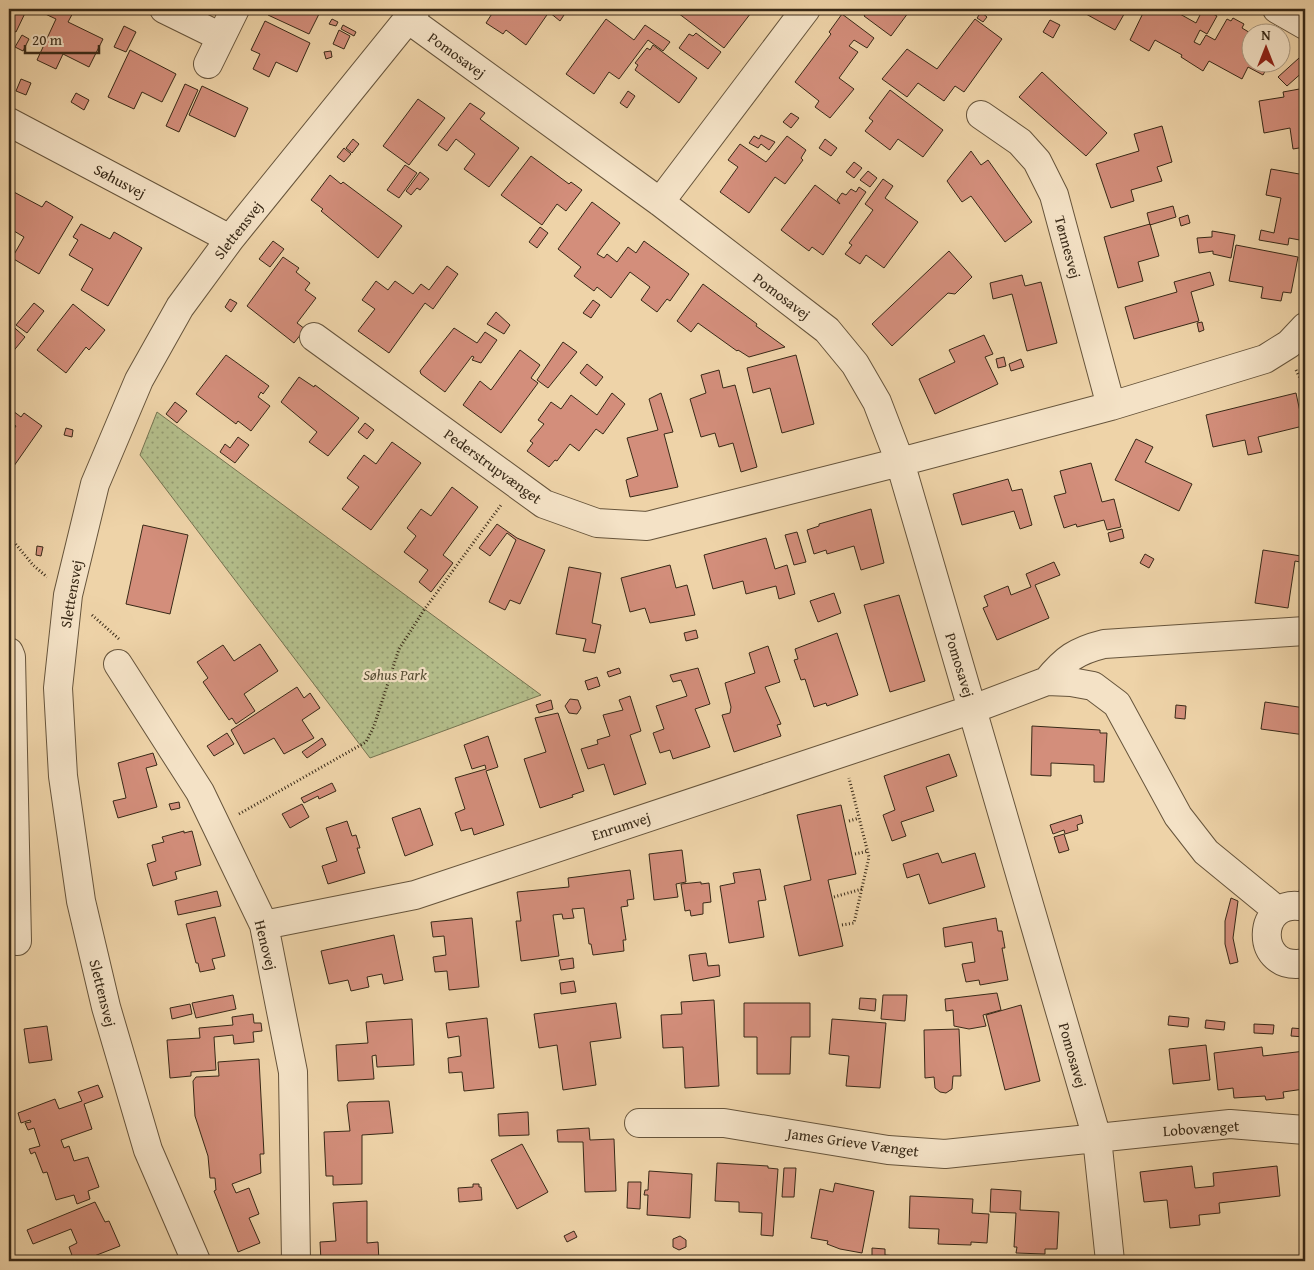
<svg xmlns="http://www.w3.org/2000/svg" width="1314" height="1270" viewBox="0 0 1314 1270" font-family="'Gentium Book Plus',serif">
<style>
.park{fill:url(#park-dots);stroke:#767451}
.building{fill:#d38e7b;stroke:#382917}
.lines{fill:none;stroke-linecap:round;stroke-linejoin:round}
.minor-casing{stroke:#66543b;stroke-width:30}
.path{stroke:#382917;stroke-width:3;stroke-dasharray:1 2.5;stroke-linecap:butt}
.minor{stroke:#f4e2c6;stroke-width:28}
.labels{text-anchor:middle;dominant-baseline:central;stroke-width:4.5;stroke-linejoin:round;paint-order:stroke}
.street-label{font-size:15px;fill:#382917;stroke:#f4e2c6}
.park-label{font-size:15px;font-style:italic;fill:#574e34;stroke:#f4e2c6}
</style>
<defs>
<pattern id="park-dots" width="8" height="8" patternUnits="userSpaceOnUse" patternTransform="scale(1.25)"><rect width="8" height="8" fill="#b4be8b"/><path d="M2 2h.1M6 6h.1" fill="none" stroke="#939a71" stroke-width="1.8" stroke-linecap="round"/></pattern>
</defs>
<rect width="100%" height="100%" fill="#eed3a8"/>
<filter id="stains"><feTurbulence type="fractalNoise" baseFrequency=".004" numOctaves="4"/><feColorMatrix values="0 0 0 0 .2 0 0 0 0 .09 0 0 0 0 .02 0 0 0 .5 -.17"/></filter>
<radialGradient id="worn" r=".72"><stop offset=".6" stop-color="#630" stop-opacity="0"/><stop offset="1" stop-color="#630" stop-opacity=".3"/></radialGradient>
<path class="park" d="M157,412L541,695L370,758L140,455Z"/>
<path class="building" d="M9,9H27L16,32L9,29Z
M42,9H75L68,22L103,39L89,67L63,54L56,69L37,60L56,19L41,12Z
M271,9H318L321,10L309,34L268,15Z
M495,9H503L508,12L510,9H568L560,21L549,12L526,45L506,30L503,34L486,23Z
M681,9H754L724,48L678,13Z
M869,9H911L891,36L864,16Z
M1089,9H1127L1115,30L1086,14Z
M1145,9H1171L1196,23L1203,9L1217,16L1207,34L1200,30L1194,42L1200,45L1206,35L1215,40L1227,19L1231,21L1233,18L1244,24L1242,28L1252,34V62H1270L1263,75L1248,67L1242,79L1209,61L1203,71L1181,57L1182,55L1155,40L1149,51L1130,40Z
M981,12L987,17L983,22L977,18Z
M842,14L874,38L867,48L854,40L849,46L858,52L839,78L854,89L830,118L815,107L819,101L795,82L831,34L829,32Z
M332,19L338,22L336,26L329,24Z
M606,19L634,40L645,25L670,42L663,51L648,40L619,79L609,72L594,94L566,74Z
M975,19L1002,39L964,92L955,86L944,101L918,83L907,97L882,79L907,49L937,69Z
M1050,20L1060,25L1053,38L1043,32Z
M265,21L310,43L297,72L276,62L269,77L253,69L260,54L251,50Z
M343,25L356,32L354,36L341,29Z
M124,26L136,32L126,52L114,47Z
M339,30L350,36L344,49L333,44Z
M696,33L721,52L708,69L679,48L689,34L693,36Z
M22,35L29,39L23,51L15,47Z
M653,45L697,78L679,103L635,70L638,65L635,63L647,48L650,50Z
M130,50L176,74L162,102L142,92L134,109L108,97Z
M331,51L332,57L326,59L324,52Z
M1299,58L1305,64V70L1287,86L1278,77Z
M1042,72L1107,133L1086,156L1019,97Z
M21,79L31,83L26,95L16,91Z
M185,84L198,90L179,132L166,126Z
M202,86L248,108L235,137L189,115Z
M1305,88V147L1293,149L1290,128L1264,133L1259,101L1284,97L1283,92Z
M890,90L943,130L923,157L898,139L890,150L865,131L873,121L869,118Z
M628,91L635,96L627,108L620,103Z
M76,93L89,100L84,110L71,102Z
M418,99L445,118L409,165L383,146Z
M470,103L485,113L480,119L519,148L489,187L464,169L475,154L456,139L447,151L438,145Z
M791,113L799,118L791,128L783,122Z
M1162,126L1172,162L1157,167L1162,181L1131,190L1134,201L1111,208L1096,164L1139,151L1134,134Z
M761,135L775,142L769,150L761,144L758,148L749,143L754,136L759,139Z
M787,136L806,150L801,158L803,160L785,184L775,177L749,213L720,192L738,167L728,160L740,144L766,162Z
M353,139L359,144L352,153L346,148Z
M825,139L837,148L831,156L819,148Z
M344,148L351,154L344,162L337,157Z
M971,151L981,165L988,160L1032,222L1005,242L971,196L962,202L947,181Z
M531,156L569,184L571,182L582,190L566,211L557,204L542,225L501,195Z
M854,162L862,168L854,178L846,172Z
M405,165L417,173L399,198L387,190Z
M1271,169L1305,175V241L1289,238L1288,245L1259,240L1261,230L1274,233L1281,198L1266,195Z
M868,171L877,178L870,187L860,180Z
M420,172L429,179L420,190L417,188L411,195L406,191Z
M330,175L341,184L343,182L402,226L378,258L321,211L323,209L311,200Z
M883,179L893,186L885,198L918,222L884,268L866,255L860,264L845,254L852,245L849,243L873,210L865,204Z
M815,185L840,204L837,200L842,193L846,195L851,189L856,192L859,187L866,192L823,255L812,247L809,251L781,230Z
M12,191L42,207L46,201L73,217L39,274L12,258L24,237L9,228V197Z
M592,202L620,223L597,254L604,258L607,254L617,262L628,247L636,253L644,241L689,274L670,301L667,299L657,312L641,300L650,287L630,272L611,298L597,287L594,291L574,276L581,267L558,249Z
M1173,206L1176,217L1150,225L1147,213Z
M1188,215L1190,223L1181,226L1179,218Z
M81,224L110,239L114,232L142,248L108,306L81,290L93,269L69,255L78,240L73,237Z
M1150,224L1159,256L1138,262L1143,281L1118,288L1104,237Z
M540,227L548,233L537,248L529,242Z
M1212,231L1235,235L1231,258L1213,254V251L1199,253L1197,238L1212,237Z
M273,241L284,249L270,267L259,259Z
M1236,245L1298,257L1291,293L1283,292L1281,301L1261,298L1263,287L1229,281Z
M949,251L972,277L955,294L948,293L892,346L872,324Z
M283,257L299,268L296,272L310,283L305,290L316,298L297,323L305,329L294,343L247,306Z
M447,266L458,274L433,309L425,303L389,353L358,331L375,309L362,300L376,281L388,290L395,281L413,294L421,284L429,290Z
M1210,272L1214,285L1191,292L1199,321L1134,339L1125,307L1177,292L1174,282Z
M1022,275L1025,286L1041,282L1057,343L1027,351L1012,294L993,299L990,283Z
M703,284L757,324L756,326L785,347L749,357L738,350L737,351L698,323L691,332L677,321Z
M230,299L237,303L231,312L225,307Z
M593,300L600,305L591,318L583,313Z
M34,303L44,311L27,333L16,325Z
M73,304L105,330L89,350L86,347L66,373L37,350Z
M496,312L510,325L504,334L487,324Z
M1202,322L1204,330L1199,332L1197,323Z
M9,323L25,337L11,354L9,352Z
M454,328L477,343L485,332L497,340L481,363L472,360L474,357L472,356L445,392L421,374L420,371Z
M984,335L993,354L985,357L998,384L935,414L919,379L955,362L949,350Z
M563,342L577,352L548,388L537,380Z
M520,350L540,365L531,378L538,383L501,433L463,405L480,381L491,390Z
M226,355L269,386L263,394L261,392L258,397L270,406L251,431L238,421L236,424L196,394Z
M796,355L814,424L782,433L770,388L753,393L747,368Z
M1004,357L1006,366L998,368L996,359Z
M1021,359L1024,367L1011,371L1009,364Z
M587,364L603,377L596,386L580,373Z
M719,370L723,388L735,385L757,467L741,472L733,443L719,447L715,433L701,437L690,399L706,393L701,375Z
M299,377L314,387L315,385L359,418L328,456L309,442L317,432L281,402Z
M612,393L625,404L603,434L596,429L579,451L570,444L557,461L555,460L549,467L527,451L533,443L530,441L544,424L538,420L551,402L561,409L571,395L597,415Z
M661,393L673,432L664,434L678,487L630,497L626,480L638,476L627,438L658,430L649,399Z
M1296,393L1303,426L1258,437L1262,452L1248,455L1245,440L1213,447L1206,415Z
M175,402L187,411L177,423L166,414Z
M13,411L21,417L24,413L42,426L9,473V436L16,426L9,421V416Z
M365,423L374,430L367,439L358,432Z
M66,428L73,430L72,437L64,435Z
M238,437L249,445L235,463L220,452L225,444L230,448Z
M1136,439L1153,447L1145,462L1192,484L1179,511L1115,480Z
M392,442L421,463L371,530L342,509L359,487L347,478L364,455L376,464Z
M1091,463L1102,502L1114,499L1121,527L1107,530L1104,520L1077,527L1076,524L1064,528L1054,496L1066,493L1060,471Z
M1008,479L1012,491L1022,489L1032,525L1020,529L1014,511L962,525L953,494Z
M452,487L478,507L443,555L453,563L431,592L419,582L428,570L404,552L416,536L407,528L421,509L431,516Z
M871,509L884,563L861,570L854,546L827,554L826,550L814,554L807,530L819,526V524Z
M497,524L517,538L545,550L520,604L510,600L505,610L489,602L516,540L507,533L490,556L479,548Z
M143,525L188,535L170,614L126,604Z
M1122,529L1124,538L1110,542L1108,533Z
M797,532L806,562L794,565L785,535Z
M1304,534L1305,563L1295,561L1288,608L1255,603L1263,550L1301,556Z
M766,538L775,569L787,565L795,594L779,599L776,586L746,594L743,581L713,589L704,555Z
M37,546L43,547L41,556L36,555Z
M1145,554L1154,559L1149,568L1140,563Z
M1054,562L1060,575L1035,585L1049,618L997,640L983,608L988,606L984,596L1008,586L1011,595L1031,587L1026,574Z
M670,565L676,588L687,585L695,615L650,623L645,608L630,612L621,578Z
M569,567L601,573L592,623L601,625L595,653L583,651L586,639L556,634Z
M834,593L841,613L818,622L810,601Z
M899,595L925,681L890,692L864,605Z
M696,630L698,638L686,641L684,633Z
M837,633L858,695L827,706L826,703L814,707L805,679L801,680L794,660L798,659L795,649Z
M260,644L278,671L244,694L255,711L236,724L232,718L229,720L203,682L208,678L197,662L223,645L234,661Z
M768,646L780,682L765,687L781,724L777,725L781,736L734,752L722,715L730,713L731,707L725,683L755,673L749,653Z
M619,668L621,673L609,677L607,672Z
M698,668L710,704L695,709L710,747L673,759L670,750L660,753L653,733L664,729L656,706L687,696L681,680L673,682L670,675Z
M597,677L600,686L588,690L585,681Z
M297,687L304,698L310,693L320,708L302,720L314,738L284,754L274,738L244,754L231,730Z
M630,696L641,731L630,735L646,784L614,795L604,764L588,769L581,749L598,744L597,740L610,736L603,715L623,710L619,700Z
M570,699L578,700L581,708L577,714L569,713L565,706Z
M551,700L553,709L539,713L536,705Z
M1265,702L1305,708V735L1261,729Z
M1176,705L1186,706L1185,719L1175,718Z
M558,713L584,791L572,795L573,797L540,808L524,759L546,752L535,718Z
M1032,726L1100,730V733H1107L1104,782H1094V765L1051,763V776L1031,775Z
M227,733L234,744L214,756L207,746Z
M488,736L498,767L486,771L504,825L474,835L472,828L461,831L455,813L465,809L455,778L486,769L485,765L472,769L464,745Z
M322,738L326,745L307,758L302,752Z
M153,753L157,765L146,768L157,807L118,818L113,801L126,798L118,763Z
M949,754L957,776L926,787L934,811L901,822L906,836L892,841L883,815L895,810L884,776Z
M332,783L336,791L319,799L318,796L304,803L301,798Z
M179,802L180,808L171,810L169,804Z
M302,804L309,817L290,828L282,814Z
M841,805L856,874L828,880L843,946L799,956L784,886L811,880L797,815Z
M420,808L433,845L405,856L392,818Z
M1081,815L1083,823L1077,825L1078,830L1065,834L1064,830L1053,834L1050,825Z
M347,821L352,836L356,835L360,848H357L365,873L328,884L322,866L337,861L326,828Z
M1305,830V850L1302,849Z
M184,831V833L192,831L201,865L175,872L177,879L153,886L147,864L156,861L152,845L164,842L162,837Z
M1064,834L1069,850L1059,853L1054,837Z
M682,850L686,882L676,884L678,897L654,900L649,854Z
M938,853L942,863L975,853L985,887L929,904L919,874L907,878L903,864Z
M1305,853V900L1298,899Z
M760,869L766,900L758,901L764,937L729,943L720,886L735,883L733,873Z
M630,870L634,899L627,900L628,906L621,907L626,940H623L624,951L593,955L591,944H589L584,908L572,909L574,918L563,919L562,914L553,915L559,956L521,961L516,921H521L517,892L569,887L568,878Z
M701,882V884L709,883L711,902L703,903V914L691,916L690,910L685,911L681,884Z
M217,891L221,906L178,915L175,901Z
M1231,898L1238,901L1233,938L1238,962L1230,964L1225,944V921Z
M215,917L225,956L212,959L215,969L200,972L198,963H196L186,924Z
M472,918L479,987L449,990L447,971L435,972L433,957L446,955L444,936L433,937L431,922Z
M996,918L998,931H1002L1005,948H1002L1008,980L980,985L979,980L966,982L962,964L975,962L972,942L945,947L943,928Z
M394,935L403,980L384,984L382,974L367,977L369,987L351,991L348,980L329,984L321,951Z
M706,953L708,966L719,965L720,976L693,981L689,955Z
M573,958L574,968L561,970L559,960Z
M574,981L576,992L561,994L560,983Z
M997,993L1001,1010L983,1015L986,1026L969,1029L954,1026L953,1010L946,1011L945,999Z
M233,995L236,1009L196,1018L192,1003Z
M883,995H907L905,1021L881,1019Z
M860,998L876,999L875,1011L859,1009Z
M714,1000L719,1086L685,1088L683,1047L663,1048L661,1015L682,1014L681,1002Z
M616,1003L621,1038L590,1042L596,1085L563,1090L557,1045L539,1048L534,1014Z
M744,1003H810V1037H791L790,1074H757V1037H744Z
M190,1004L192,1014L172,1019L170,1008Z
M1021,1005L1040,1081L1005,1090L986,1015Z
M253,1014L254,1023H261L262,1031L253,1032L254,1042L234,1044L233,1035L214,1037L216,1070L191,1072V1076L170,1078L167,1040L200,1038L199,1028L233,1025L232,1017Z
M1169,1016L1189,1018L1188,1027L1168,1025Z
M487,1018L494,1088L464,1091L462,1072L449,1073L448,1058L461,1056L459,1036L448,1038L446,1023Z
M412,1019L414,1065L377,1067L376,1055L372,1056L374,1079L338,1081L336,1045L368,1043L366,1022Z
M832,1019L886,1023L880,1088L846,1086L849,1056L829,1054Z
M1206,1020L1225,1022L1224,1030L1205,1028Z
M1254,1024L1274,1025L1273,1034L1254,1033Z
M47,1026L52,1060L29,1063L24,1029Z
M1292,1028L1305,1029V1037L1291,1036Z
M959,1029L961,1076H953L952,1089L946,1093L940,1092L935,1088L934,1077L925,1078L924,1030Z
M1206,1045L1210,1080L1173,1084L1169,1049Z
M1262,1047L1263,1056L1305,1051V1098L1304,1089L1283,1092L1284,1098L1266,1100L1265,1096L1234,1098L1233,1088L1218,1090L1214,1053Z
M259,1059L264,1154H260L261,1173L232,1184L236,1193L249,1188L259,1214L249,1218L260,1243L238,1252L214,1191L216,1190L215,1178H210L208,1156L195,1116L193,1081L196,1077L219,1076L218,1062Z
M98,1085L103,1097L84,1104L92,1129L61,1140L64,1148L69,1146L74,1161L88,1157L99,1187L88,1191L90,1199L77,1204L74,1195L56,1200L47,1172L43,1173L35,1152L31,1154L29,1149L40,1146L34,1128L28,1130L25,1123L31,1122L30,1120L21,1123L18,1113L55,1099L59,1109L82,1101L78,1092Z
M389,1101L393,1133L362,1135V1184L333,1185V1176H326L324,1132L350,1131L347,1105L349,1102Z
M528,1112L529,1135L499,1136L498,1114Z
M589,1128L590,1140L614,1139L616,1191L585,1192L583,1142H558L557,1130Z
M522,1144L548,1192L517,1209L491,1160Z
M717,1163L768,1166V1168L778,1169L773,1236L761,1235L762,1213L739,1212V1202L715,1201Z
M1192,1166L1195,1188L1214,1186L1213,1173L1277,1166L1280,1196L1219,1203L1220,1213L1199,1215L1200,1225L1170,1228L1167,1200L1144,1202L1140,1172Z
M784,1168H796L794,1197H782Z
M649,1171L692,1174L690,1218L647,1215L648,1195H644L645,1190H648Z
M1301,1178H1305V1229H1300Z
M628,1182H641L640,1209L627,1208Z
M835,1183L874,1191L862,1253L840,1249L827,1244L828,1241L811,1238L820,1189L833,1192Z
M473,1184H479V1187H481L482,1200L459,1202L458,1188L473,1187Z
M991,1189L1021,1191L1020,1210L1059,1212L1057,1249H1045V1254L1016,1253L1017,1247H1014L1016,1213L990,1212Z
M910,1196L973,1199L972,1213L989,1214L987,1243L971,1242V1245L938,1244L939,1229L909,1228Z
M367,1201V1243L378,1242L379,1261H321L320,1242L336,1241L333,1203Z
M95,1202L105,1222L109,1221L120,1246L84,1260L74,1261L69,1247L77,1243L71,1229L33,1244L27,1230Z
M574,1231L577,1237L567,1242L564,1236Z
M680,1236L686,1240V1247L679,1250L673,1247V1239Z
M872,1248L885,1249V1255L896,1256V1261H872Z"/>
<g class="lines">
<defs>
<path id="minor" d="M164,9L221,37
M1277,9L1305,25
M408,19L660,202L827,330L855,364L877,402L900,462L1097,1138L1110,1261
M208,64L235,9
M981,115L1020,142L1037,161L1054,195L1111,406
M9,122L230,239
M660,202L806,9
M314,337L544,504L597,523L647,526L900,462L1111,406L1265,359L1289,344L1305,327
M9,652L11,657L17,941
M118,664L200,792L264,925L293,1072L296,1261
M1047,681C1065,659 1076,651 1104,644L1305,631
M1305,907C1255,895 1253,973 1305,963
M264,925L415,895L973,709L1047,681L1071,682L1093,686L1117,704L1178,816L1206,852L1278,911
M639,1123H724L888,1150L945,1154L1230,1124L1305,1130
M196,1261L148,1150L106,1007L81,901L63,776L58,688L68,595L95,484L139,380L180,307L230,239L416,9"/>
</defs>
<use href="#minor" class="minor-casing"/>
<path class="path" d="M1296,370L1305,388
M9,536L33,565L47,577
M92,615L119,639
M239,814L366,742L374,726L399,649L424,610L501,505
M849,821L859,818
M855,854L868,851
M834,897L862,889
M842,925L854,923L869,857L849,778"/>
<use href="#minor" class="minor"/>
</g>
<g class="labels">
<g class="street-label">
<text transform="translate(457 55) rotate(36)">Pomosavej</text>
<text transform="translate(120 181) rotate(28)">Søhusvej</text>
<text transform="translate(238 230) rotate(-52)">Slettensvej</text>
<text transform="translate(1068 247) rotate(75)">Tønnesvej</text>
<text transform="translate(782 296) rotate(37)">Pomosavej</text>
<text transform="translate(493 466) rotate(36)">Pederstrupvænget</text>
<text transform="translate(71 594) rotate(-80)">Slettensvej</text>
<text transform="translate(960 665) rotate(73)">Pomosavej</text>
<text transform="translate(621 826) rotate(-18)">Enrumvej</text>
<text transform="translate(266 945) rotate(76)">Henovej</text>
<text transform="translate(103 993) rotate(76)">Slettensvej</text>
<text transform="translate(1073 1055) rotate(74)">Pomosavej</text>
<text transform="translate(1201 1128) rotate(-4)">Lobovænget</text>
<text transform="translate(853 1142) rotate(8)">James Grieve Vænget</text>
</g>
<g class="park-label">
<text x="395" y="674">Søhus Park</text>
</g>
</g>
<rect width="1314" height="1270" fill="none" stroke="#eed3a8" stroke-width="30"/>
<rect x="10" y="10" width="1294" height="1250" fill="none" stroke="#382917" stroke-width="2.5"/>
<rect x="15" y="15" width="1284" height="1240" fill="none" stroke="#382917"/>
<g transform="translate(1266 48)"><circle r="24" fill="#f4e2c6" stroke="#a99880"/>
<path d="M0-4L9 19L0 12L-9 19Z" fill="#8f2418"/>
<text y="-8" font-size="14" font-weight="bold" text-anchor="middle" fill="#382917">N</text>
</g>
<path d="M25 45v8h74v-8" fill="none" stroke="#382917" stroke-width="2.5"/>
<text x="32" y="45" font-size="15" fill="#382917" stroke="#f4e2c6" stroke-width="4" paint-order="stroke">20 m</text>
<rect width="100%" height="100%" filter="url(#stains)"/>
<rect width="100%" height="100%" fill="url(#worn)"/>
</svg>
